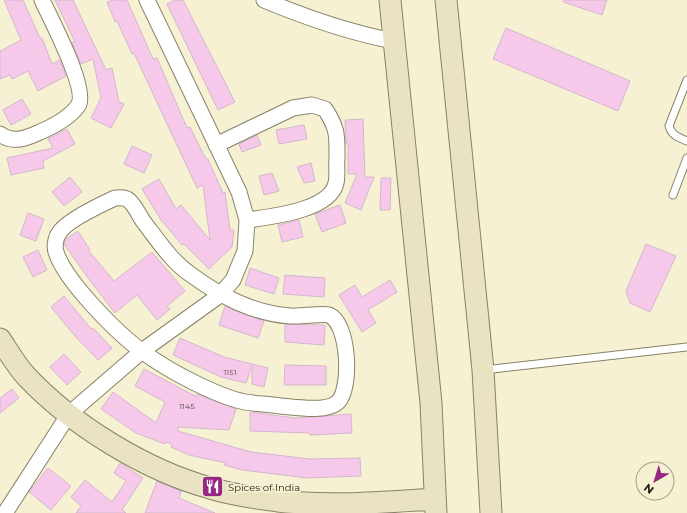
<svg xmlns="http://www.w3.org/2000/svg" width="687" height="513" viewBox="0 0 687 513" font-family="Montserrat,sans-serif">
<style>
.building{fill:#f6c9ea;stroke:#d2b8cb}
.lines{fill:none;stroke-linecap:round;stroke-linejoin:round}
.lane-casing{stroke:#888267;stroke-width:9}
.street-casing{stroke:#888267;stroke-width:17}
.secondary-casing{stroke:#888267;stroke-width:23}
.lane{stroke:#fff;stroke-width:7}
.street{stroke:#fff;stroke-width:15}
.secondary{stroke:#e9e3c3;stroke-width:21}
.labels{text-anchor:middle;dominant-baseline:central;stroke-width:3.5;stroke-linejoin:round;paint-order:stroke}
.number-label{font-size:8px;fill:#584b4b}
.poi-label{font-size:10px;fill:#232116;stroke:#f7f1d3;text-anchor:start}
</style>
<rect width="100%" height="100%" fill="#f7f1d3"/>
<path class="building" d="M4,0H23L40,38H42L52,64L60,60L66,76L38,91L28,71L12,79L10,75L0,79V51L21,40Z
M55,0H73L106,70L112,68L119,102L124,104L111,128L91,118L101,98L93,59L81,64L72,43L75,42Z
M113,0H127L153,59L157,58L187,128L190,127L206,159H208L223,193L225,192L230,230H234L232,247L209,269L184,244L182,245L161,220L142,189L159,179L176,209L181,205L210,240L203,185L197,188L134,53L132,54L117,21L115,22L107,2Z
M175,0H183L235,102L218,110L167,4Z
M564,0H607L602,15L563,2Z
M506,28L630,81L618,111L493,59Z
M22,99L31,114L11,125L3,110Z
M363,119L365,177H374L361,210L345,203L357,174H348V144H346L345,120Z
M304,125L307,139L279,144L276,130Z
M67,129L75,144L43,161L44,168L11,175L7,158L53,148L48,139Z
M257,135L261,145L242,152L239,144Z
M132,146L152,155L144,173L124,164Z
M311,163L315,181L304,183L297,167Z
M272,173L279,191L264,195L259,176Z
M70,177L82,192L64,206L52,192Z
M381,178H391L390,210H380Z
M340,205L346,223L322,232L315,214Z
M28,213L44,219L36,241L20,235Z
M299,220L303,237L282,242L278,225Z
M78,231L90,250L89,251L114,281L152,252L185,291L167,306L170,309L157,320L137,295L115,313L88,278L64,244L66,239Z
M646,244L676,256L650,312L630,303L626,291Z
M38,250L47,270L33,277L23,257Z
M250,268L279,278L274,294L245,285Z
M285,275L325,278L324,297L283,294Z
M390,280L397,292L368,310L376,323L362,332L339,295L355,285L362,297Z
M64,296L92,330L93,328L112,348L98,360L75,336L51,307Z
M225,306L264,321L258,338L219,325Z
M285,324L325,325L324,345L285,342Z
M180,338L224,357L268,368L264,387L252,384V366L246,383L221,377L173,355Z
M64,354L81,372L67,385L50,367Z
M285,365L326,366V385H284Z
M144,369L197,397V394L236,409L229,430L178,427V431L251,452L310,459L360,458L361,476L307,478L242,470L224,465L226,463L189,455L171,447L172,445L167,442L165,444L136,433L101,409L113,392L156,423L165,402L135,386Z
M12,389L19,398L0,413V398Z
M250,412L295,418L351,414L352,433L310,435L309,433L250,431Z
M120,463L143,478L122,510L126,513H76L81,506L71,497L85,480L112,502L126,481L114,473Z
M48,468L71,486L51,510L29,492Z
M157,481L181,491L179,498L215,513H145Z"/>
<g class="lines">
<defs>
<path id="lane" d="M687,80L669,126C672,136 678,137 687,141
M673,195L687,158
M484,370L687,347"/>
<path id="street" d="M264,0C307,18 348,32 393,41
M0,134C13,144 27,138 40,132C54,126 69,118 78,106C89,90 50,18 42,0
M216,145L293,108L312,105L325,109C338,129 337,135 337,158C336,166 338,175 336,183C330,211 269,217 247,220
M115,198C119,198 123,197 127,199C135,204 138,214 143,221C157,239 171,261 190,274C220,296 252,313 290,316C299,317 323,313 329,315C349,323 352,388 338,402C327,413 294,407 280,406C269,404 256,404 245,402C230,399 207,389 193,382C177,374 158,363 143,352C118,334 65,281 56,252C54,246 56,237 59,233C66,221 102,204 115,198Z
M5,513L69,414L142,351L220,295L233,280L245,251L247,220L239,192L147,0"/>
<path id="secondary" d="M390,0L431,403L436,513
M446,0L483,370L491,513
M0,339C8,351 16,365 26,376C72,425 145,470 210,488C232,495 256,498 278,501C330,507 384,502 435,499"/>
</defs>
<use href="#lane" class="lane-casing"/>
<use href="#street" class="street-casing"/>
<use href="#secondary" class="secondary-casing"/>
<use href="#lane" class="lane"/>
<use href="#street" class="street"/>
<use href="#secondary" class="secondary"/>
</g>
<defs>
<symbol id="restaurant-square" viewBox="-11 -11 22 22"><rect x="-9" y="-9" width="18" height="18" rx="4" fill="#972685" stroke="#f7f1d3"/><path d="M-5-6h1v4h1v-4h1v4h1v-4h1v5L-1.5 .5V6h-2V.5L-5-1ZM5-6V6H3V1.5H1.5Q1.5-4 5-6Z" fill="#fff"/></symbol>
</defs>
<g fill-rule="evenodd">
<use href="#restaurant-square" x="200" y="474" width="25" height="25"/>
</g>
<g class="labels">
<g class="number-label">
<text x="230" y="372">1151</text>
<text x="187" y="406">1145</text>
</g>
<g class="poi-label">
<text x="228" y="487">Spices of India</text>
</g>
</g>
<g transform="translate(655 481) rotate(218)"><circle r="19" fill="#f7f1d3" stroke="#a29e87"/>
<path d="M0-3L7 15L0 10L-7 15Z" fill="#972685"/>
<text y="-6" font-size="11" font-weight="bold" text-anchor="middle" fill="#232116">N</text>
</g>
</svg>
